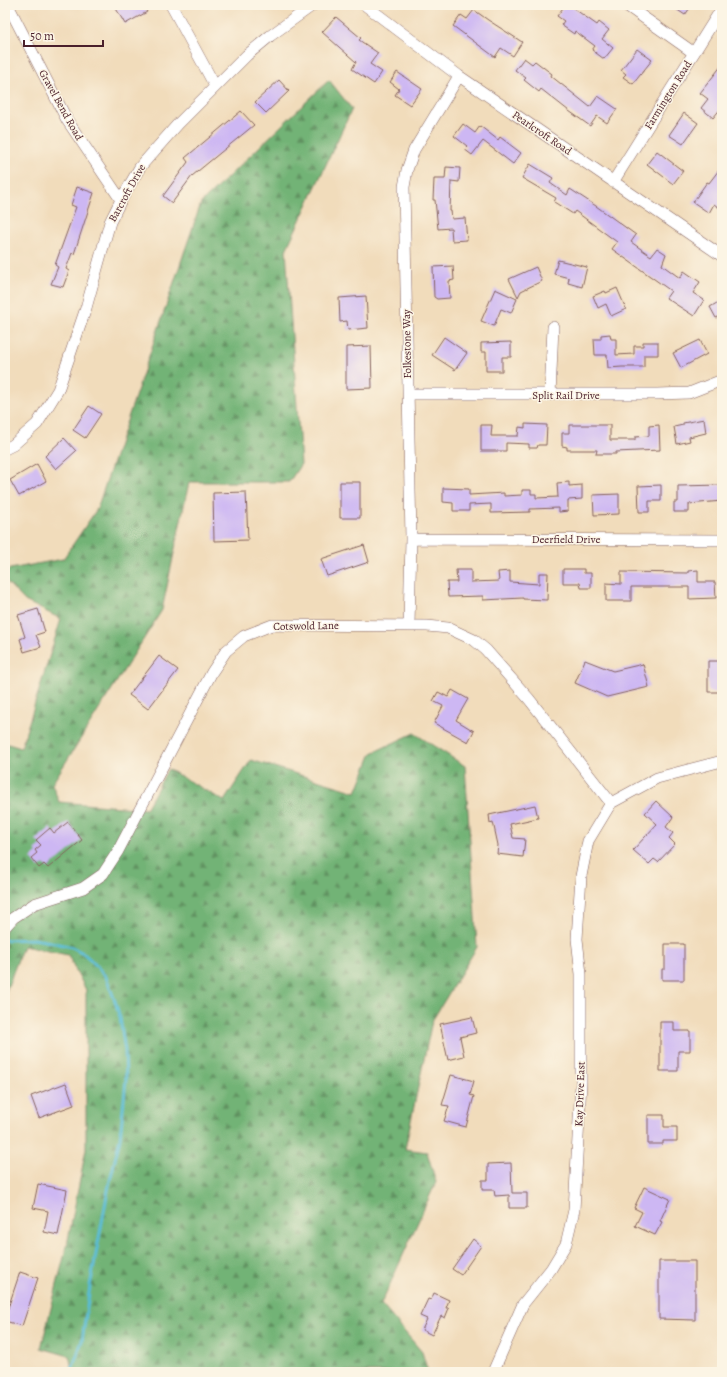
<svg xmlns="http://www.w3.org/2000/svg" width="727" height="1377" viewBox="0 0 727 1377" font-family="Alegreya,serif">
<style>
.forest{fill:url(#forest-firs);stroke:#5e6950}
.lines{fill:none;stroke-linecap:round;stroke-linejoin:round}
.stream{stroke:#58bcd7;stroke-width:3}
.building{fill:#cdb7f3}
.street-casing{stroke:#84615d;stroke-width:12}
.street{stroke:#fff;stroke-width:11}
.labels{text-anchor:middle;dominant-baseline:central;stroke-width:3;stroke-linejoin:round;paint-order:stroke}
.street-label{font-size:11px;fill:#4a1f2b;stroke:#fcf5e5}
</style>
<defs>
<pattern id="forest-firs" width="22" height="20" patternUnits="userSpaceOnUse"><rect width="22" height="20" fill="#72b376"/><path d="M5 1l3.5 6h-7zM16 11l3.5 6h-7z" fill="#609161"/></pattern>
</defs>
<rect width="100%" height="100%" fill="#fcf5e5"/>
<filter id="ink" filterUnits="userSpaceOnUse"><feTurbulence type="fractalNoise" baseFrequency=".025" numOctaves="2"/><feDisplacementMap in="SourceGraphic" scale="8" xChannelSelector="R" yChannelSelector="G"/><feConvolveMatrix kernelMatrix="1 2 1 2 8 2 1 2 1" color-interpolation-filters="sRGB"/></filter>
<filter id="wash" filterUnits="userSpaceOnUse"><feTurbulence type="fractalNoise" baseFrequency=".012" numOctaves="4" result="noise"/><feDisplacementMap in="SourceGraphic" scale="16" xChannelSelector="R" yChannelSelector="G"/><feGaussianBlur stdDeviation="0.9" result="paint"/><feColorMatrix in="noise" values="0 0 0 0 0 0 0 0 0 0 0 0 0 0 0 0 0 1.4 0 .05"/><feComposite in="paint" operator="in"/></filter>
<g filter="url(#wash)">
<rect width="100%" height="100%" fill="#f1dcbb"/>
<path class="forest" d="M329,80L352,109L286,250L301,464L289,482H189L162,610L52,784L59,802L146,809L168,769L224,801L251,760L356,792L372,753L414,733L465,766L477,947L432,1021L405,1149L427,1152L436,1182L381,1304L422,1352L428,1372H73L69,1356L41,1348L67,1245L86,1149V990L68,955L23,946L5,994V743L21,748L61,619L25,601L5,580V570L63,559L97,509L201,203Z"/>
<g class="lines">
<path class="stream" d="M5,940L34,939L51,942L72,947L83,953L92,961L106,977L115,1001L120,1018L125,1051L126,1080L120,1138L109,1185L90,1286L82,1341L71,1372"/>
</g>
<g id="blocks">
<path class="building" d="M114,5H143L147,12L125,24Z
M565,5H569L597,25L599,22L609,30L602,39L613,48L604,59L592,50L595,46L575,31L574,34L561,25L564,21L557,16Z
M670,5H692L685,15Z
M474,10L488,20L522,42L513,56L501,48L495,57L453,26L461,15L467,19Z
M336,17L361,38L359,40L378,53L370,64L382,72L374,84L352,69L356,62L322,32Z
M637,49L652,60L633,84L623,77L626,74L621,70Z
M524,58L532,64L535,61L552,74L551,76L590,107L598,96L617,109L607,123L597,116L590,126L569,111L541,89L539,92L524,80L526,78L515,70Z
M722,65V107L713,118L701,108L708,99L700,93Z
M397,72L422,89L410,105L395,95L399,89L390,82Z
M279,80L289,91L266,113L255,102Z
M241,111L254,125L192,176L172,203L163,196L188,162L185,158Z
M684,113L698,123L683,144L669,135Z
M463,124L475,133L480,126L498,140L500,137L521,153L513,164L483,141L472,155L464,149L467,146L454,136Z
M657,151L683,171L673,184L647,164Z
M530,164L553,178L550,183L567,195L570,189L596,206L636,235L631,242L651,256L657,248L666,254L662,265L680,278L684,271L700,282L693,293L704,300L694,316L666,298L671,291L612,249L617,242L575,211L573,214L554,202L556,198L522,178Z
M722,166V210L714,204L709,213L693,202L707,182L709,183Z
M446,167L460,168L459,182L451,181L450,211H451L452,219L465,218L467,240L452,241L451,228L438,229L435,200H433L434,179H445Z
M77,187L94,193L74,254L72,253L66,269L69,271L63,287L51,284L58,267L55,265L76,207L71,205Z
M558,260L587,267L582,287L568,283L569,278L554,274Z
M453,266L454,280L449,281L450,298L437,299L434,297L433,267Z
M536,267L542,281L521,291L518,297L509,279Z
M617,288L626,309L611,316L606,304L598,308L593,296L605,291L606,293Z
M495,289L517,299L511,313L501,309L494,326L481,321Z
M366,296L368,328L348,330L347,321L340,322L339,298Z
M722,300V315L716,318L710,307Z
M610,334L611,339H616V355L634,354V346H643V342H658V355H644V367H622L608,368L607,355H595L594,339H601V335Z
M444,337L467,353L455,370L432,355Z
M700,340L707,354L681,368L673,353Z
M511,342V357H502V371H486V352H481V343Z
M371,346L372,388L346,389V347Z
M89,406L101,414L85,438L73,430Z
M704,419L706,433L689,437L690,441L677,444L674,427L683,425V423Z
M525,424L547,425L546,445H538L537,448H529V444L506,443V451H481V425H492L491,436H518L519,427L525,428Z
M569,425H610V440H635V437L649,436V426L659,425L660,450L616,452V454H596L597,450H567V447L562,446V433H569Z
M64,438L76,451L56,469L45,456Z
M37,464L46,481L19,496L10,480Z
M340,482H360V518H340Z
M569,482V486L582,485V499L568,500V511L559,512V508L530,509V512L491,513V504L469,505V511H453V503L443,502V488L469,489V495L504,493V496L522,495V490H531V494H536V498L558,497L557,483Z
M661,485V501H649V512H639L638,486Z
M722,485V501L689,504V512H674V502H678V486Z
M246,492L248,540L214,541L213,493Z
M619,494V514L594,515L593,495Z
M364,545L369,562L327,576L321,559Z
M563,569H584V573H591V588H581L580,583H563Z
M456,570H471V582L499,581L498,572L510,571V582L539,584V573H548L547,600L523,599V598L483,600V596L448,597L447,582H457Z
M698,570V582H715L716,598L689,599V587H631V601H606V583L621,584V572L688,573V571Z
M38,609L45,632L36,635L41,647L24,652L20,639L25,637L18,615Z
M159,656L178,670L148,709L129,695Z
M585,660L613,671L643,664L649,687L607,697L575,683Z
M708,661H722V688H720V692H708Z
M452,690L468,699L456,720L474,731L468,742L434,723L443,706L433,701L438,692L448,697Z
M656,801L673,817L666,827L673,833L669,838L675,844L658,862L654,859L649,864L633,850L657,824L645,813Z
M535,805L538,818L510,824L513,838L525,839L523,857L497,854L498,845L493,822L490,823L489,815Z
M68,822L82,840L48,868L44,864L39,868L31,858L37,853L35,850L41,845L36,840L50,828L54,833Z
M665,944H684V980H662V969H665Z
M472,1017L476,1033L460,1037L464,1056L448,1060L440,1024Z
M660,1022H674V1031H690V1051H678V1071H660Z
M451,1075L474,1081L470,1095L474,1096L466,1127L444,1121L449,1106L442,1105Z
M66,1083L74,1105L39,1118L31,1096Z
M648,1115H664V1127H677V1141H663V1144H648Z
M511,1163L512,1193H527V1208H509V1195L495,1196L494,1190H482V1180H488V1164Z
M38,1184L67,1190L58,1235L44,1232L48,1211L33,1208Z
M644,1187L670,1199L660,1221L662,1222L655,1235L635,1226L642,1212L634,1208Z
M473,1239L481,1246L461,1275L452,1269Z
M659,1261H695V1320L659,1319Z
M20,1272L38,1278L22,1326L5,1321V1317Z
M434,1293L449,1300L446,1308H449L445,1318L441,1316L432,1335L422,1330L427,1319L420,1316L428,1299L431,1300Z"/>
</g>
</g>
<g filter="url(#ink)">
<use href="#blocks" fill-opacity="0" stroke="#84615d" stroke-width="1"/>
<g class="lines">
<defs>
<path id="street" d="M8,5L67,120L121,200
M171,5L215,86
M365,5L459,76L722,256
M626,5L694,53
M613,182L722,8
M408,394H657L689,393L722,380
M550,395L553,327
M5,449L13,445L37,424L58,390L86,308L110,222L121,200L140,167L178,124L247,55L270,36L313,5
M411,539L722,540
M409,625L411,539L404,187L407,170L414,150L459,76
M5,927L13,918L34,904L83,888L103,874L118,851L212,672L226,651L244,636L272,625L427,626L448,628L474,640L486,650L529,699L611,803
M493,1372L523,1304L551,1269L566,1244L574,1210L581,1083V974L577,939L581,876L588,841L611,803L657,778L722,761"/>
</defs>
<use href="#street" class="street-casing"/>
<use href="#street" class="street"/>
</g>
</g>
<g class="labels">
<g class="street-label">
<text transform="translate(668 95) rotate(-58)">Farmington Road</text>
<text transform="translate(61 105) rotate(61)">Gravel Bend Road</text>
<text transform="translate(542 133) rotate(34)">Pearlcroft Road</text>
<text transform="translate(127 193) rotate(-61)">Barcroft Drive</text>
<text transform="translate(407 344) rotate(-91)">Folkestone Way</text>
<text x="566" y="395">Split Rail Drive</text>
<text x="566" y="539">Deerfield Drive</text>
<text transform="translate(306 626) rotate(-1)">Cotswold Lane</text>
<text transform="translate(580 1094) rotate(-88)">Kay Drive East</text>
</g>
</g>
<rect width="727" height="1377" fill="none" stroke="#fcf5e5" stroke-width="20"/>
<path d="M24 40v6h79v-6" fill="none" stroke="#4a1f2b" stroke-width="2"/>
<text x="30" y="40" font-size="12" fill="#4a1f2b" stroke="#fcf5e5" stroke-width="3" paint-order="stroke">50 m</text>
</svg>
